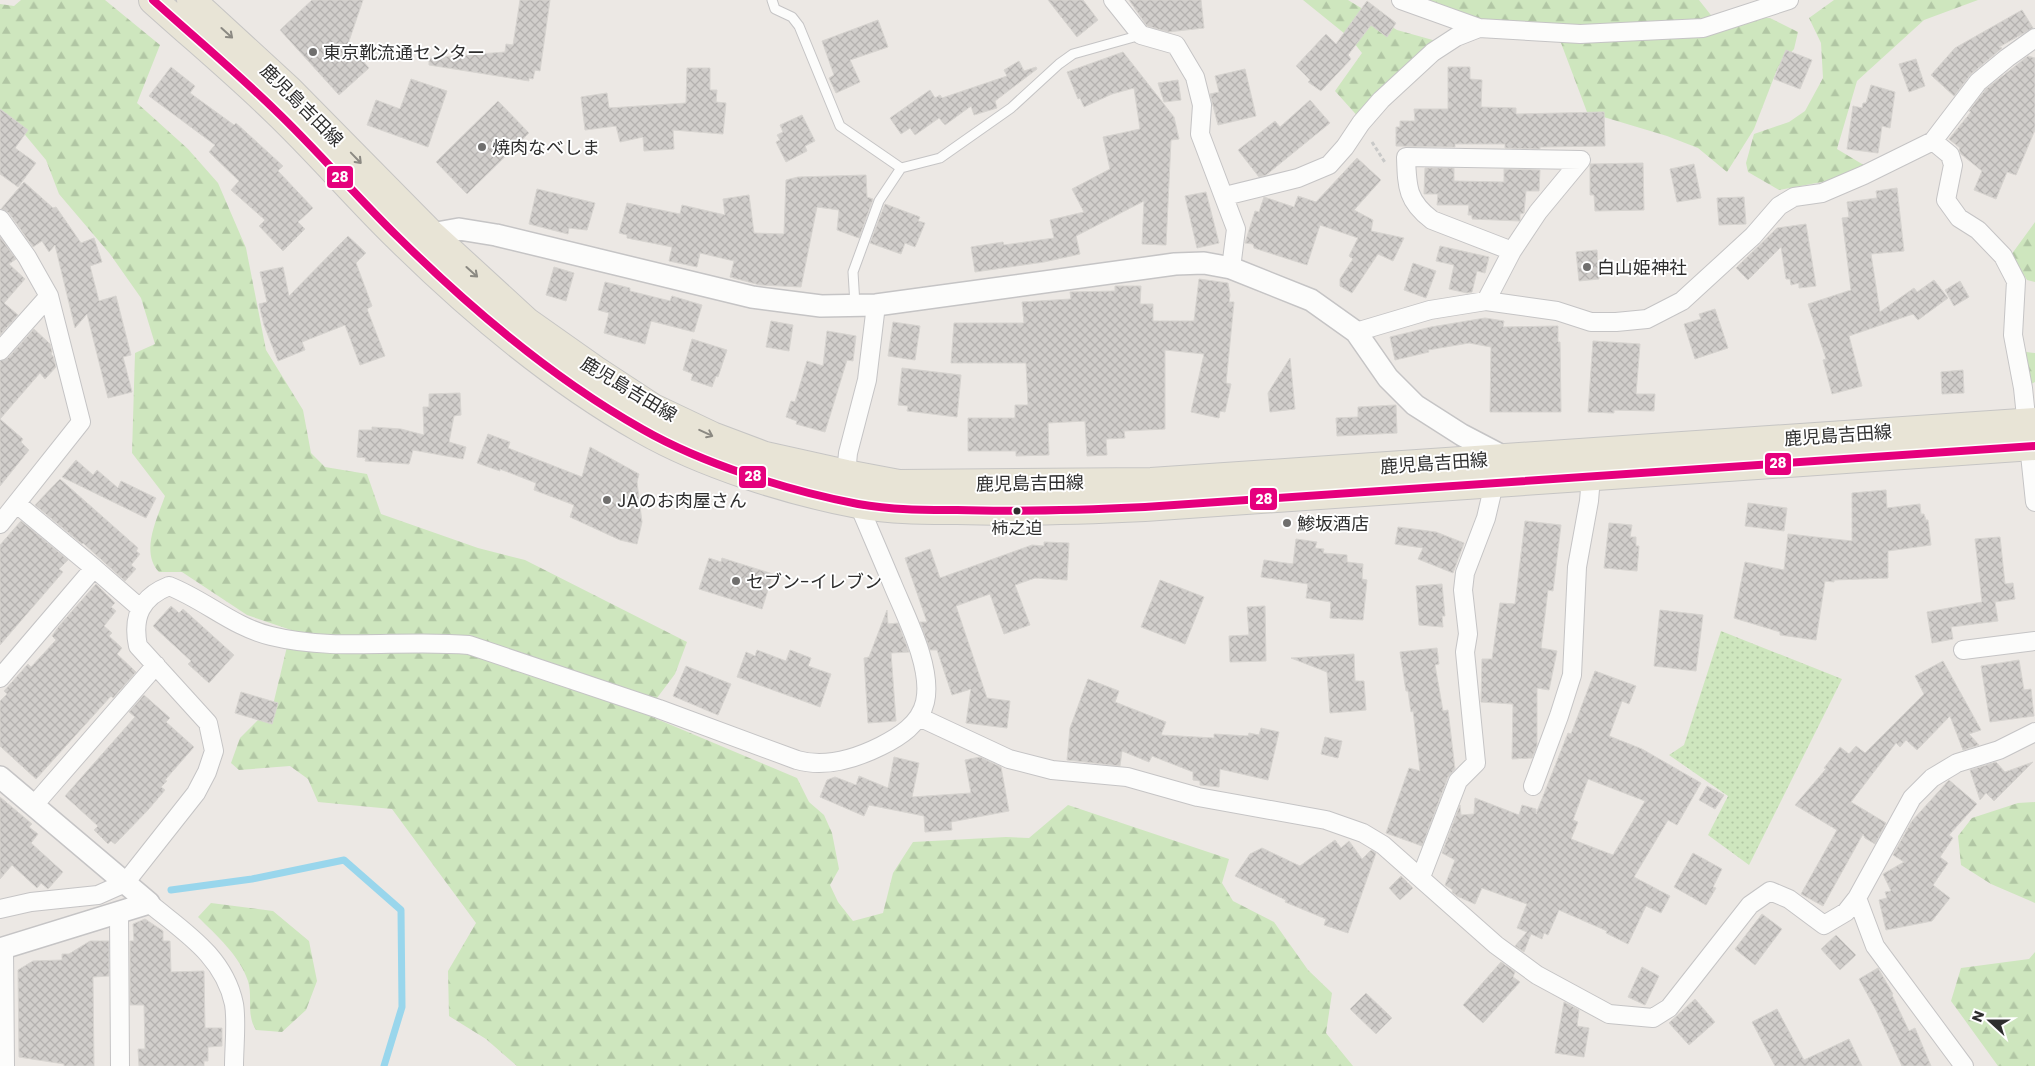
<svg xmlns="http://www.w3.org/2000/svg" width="2035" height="1066" viewBox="0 0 2035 1066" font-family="Poppins,'Noto Sans JP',sans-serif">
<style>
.grass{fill:url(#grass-dots)}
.forest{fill:url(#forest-firs)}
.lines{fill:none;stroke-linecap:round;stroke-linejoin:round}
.stream{stroke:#99d6ec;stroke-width:7}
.building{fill:url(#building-cross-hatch);stroke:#d7d4d0;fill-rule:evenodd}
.service-casing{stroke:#c5c4c5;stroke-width:11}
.minor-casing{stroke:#c5c4c5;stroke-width:20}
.tertiary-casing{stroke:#c5c4c5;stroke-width:24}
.primary-casing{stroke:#c6c5c4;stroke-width:30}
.path{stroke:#c9c9c8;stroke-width:3;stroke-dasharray:4 2.5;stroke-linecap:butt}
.service{stroke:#fcfcfb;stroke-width:9}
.minor{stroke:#fcfcfb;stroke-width:18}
.tertiary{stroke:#fcfcfb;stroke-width:21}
.primary{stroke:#e8e4d6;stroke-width:28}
.bus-1-casing{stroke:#fff;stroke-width:11}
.bus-1{stroke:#e5007d;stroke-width:8}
.oneway{stroke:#8b8982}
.poi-dot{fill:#706f6e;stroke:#fff;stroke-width:2}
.bus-dot{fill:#2e2e2e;stroke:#fff;stroke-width:2}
.labels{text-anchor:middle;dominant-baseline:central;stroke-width:4;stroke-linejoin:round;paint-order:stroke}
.bus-label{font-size:17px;fill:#2e2e2e;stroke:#fff}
.poi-label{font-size:18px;fill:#2e2e2e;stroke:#fff;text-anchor:start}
.street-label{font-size:18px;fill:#2e2e2e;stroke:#fff}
.line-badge{stroke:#fff;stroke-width:2}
.badge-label{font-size:14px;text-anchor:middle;font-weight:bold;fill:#fff}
</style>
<defs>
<pattern id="grass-dots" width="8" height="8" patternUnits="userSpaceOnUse" patternTransform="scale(1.25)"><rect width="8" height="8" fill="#cee6be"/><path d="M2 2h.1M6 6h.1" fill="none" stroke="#b1c6a4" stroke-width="1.8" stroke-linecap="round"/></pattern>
<pattern id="forest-firs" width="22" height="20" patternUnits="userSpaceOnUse" patternTransform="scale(1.25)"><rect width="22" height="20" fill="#cee6be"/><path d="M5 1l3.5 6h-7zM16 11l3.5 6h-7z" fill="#b1c6a4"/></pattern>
<pattern id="building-cross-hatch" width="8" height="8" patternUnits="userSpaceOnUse" patternTransform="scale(1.25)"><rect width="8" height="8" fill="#d1cecb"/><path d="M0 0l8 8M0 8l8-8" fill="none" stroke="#b4b1af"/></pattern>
</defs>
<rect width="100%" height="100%" fill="#ece8e4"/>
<path class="grass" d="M1721,631L1842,679L1749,865L1708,835L1728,796L1669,755L1684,745Z"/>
<path class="forest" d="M21,0H105L160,45L137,103L188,149L218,183L246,248L266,350L303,410L311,453L325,467L367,474L381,514L478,548L525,560L687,642L675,674L645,714L797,778L809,802L824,815L832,833L839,869L830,885L838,902L853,921L883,913L893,873L913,842L1006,837L1029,838L1068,805L1229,859L1222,883L1233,901L1274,922L1308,970L1332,993L1326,1033L1353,1066H517L486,1039L449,1016L448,971L476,923L392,809L318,802L308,779L290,766L239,770L231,763L240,738L273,705L291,630L247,615L182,572H159C140,552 157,519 165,496L132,453L135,353L155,344L141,298L110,254L59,194L46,160L16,124L0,113V4L14,6Z
M1303,0H1348L1397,30L1447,44L1361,120L1335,91L1362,53L1350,38Z
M1406,0H1699L1714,19L1770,18L1798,32L1794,49L1778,67L1754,129L1727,172L1698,148L1667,136L1587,112L1558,35H1525Z
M1834,0H1978L1924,20L1857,81L1837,149L1867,167L1843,178L1779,190L1748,172L1746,163L1754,134L1789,122L1805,111L1823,78L1821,43L1809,18Z
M2035,222V282L2027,280L2011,255Z
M2019,351L2035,353V382L2031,384Z
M2035,802V903L1991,884L1961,865L1958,836L1972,818L2018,803Z
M211,903L273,911L309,941L317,981L306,1010L282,1032L256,1030C246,1015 253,997 248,981C239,955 217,936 198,917Z
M2035,952V1066H1998L1951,1001L1961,968L2029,959Z"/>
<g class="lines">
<path class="stream" d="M171,890L252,879L344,860L401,910L402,1007L384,1066"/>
</g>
<path class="building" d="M312,0H363L348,44L369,68L339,95L280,30Z
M520,0H550L540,71L535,70L533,79L529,78V81L429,65V58L505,52L506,44L513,45Z
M1048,0H1083L1098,20L1077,37Z
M1129,0H1201L1204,28L1168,32L1147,26Z
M1367,1L1396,23L1387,37L1371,25L1348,55L1351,59L1321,91L1308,82L1310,80L1296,66L1326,34L1336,44Z
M2022,10L2033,28L1999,47L2002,48L1971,74L1954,96L1931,75L1955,48Z
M878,20L888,47L850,60L860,82L836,93L829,78L834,75L822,41Z
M1786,50L1812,60L1800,89L1774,79Z
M1123,52L1174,117L1179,139L1171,140L1166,245L1142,244L1144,201L1076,236L1080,254L1044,262L975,272L971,247L1003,242L1004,245L1054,238L1050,220L1084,212L1072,189L1110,169L1103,137L1140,129L1134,88L1112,94L1084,107L1080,98L1078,99L1067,72Z
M2028,56L2035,58V130L2016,175L2007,172L1996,199L1974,190L1982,171L1961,154L1959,150L1960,148L1949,139L1971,112L1969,111L1986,89Z
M1916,59L1925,86L1909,92L1899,64Z
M1019,61L1024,71L1036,67L1037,69L995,101L997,108L974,115L971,106L945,125L939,118L915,135L910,128L901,134L890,118L930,90L935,98L940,95L942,98L1007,76L1004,70Z
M171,67L195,86L190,93L234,125L236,123L283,166L278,171L313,208L298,222L305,229L283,251L259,226L265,220L231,190L239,181L209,152L215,145L149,96Z
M1448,67H1470V79L1482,80L1481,107L1516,108V114L1604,112L1605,146L1540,147V149L1505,148V144H1455V147L1396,146V127H1400V121H1415L1414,109H1448Z
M687,68H710V90H717L716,102L726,103L723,134L673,130L674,149L644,151L643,137L620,142L616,126L585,130L581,97L607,93L609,108L686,103Z
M1245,69L1256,116L1218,125L1210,94L1219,92L1215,76Z
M411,79L447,91L428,147L367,125L376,100L400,109Z
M1178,80L1181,100L1164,102L1158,83Z
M1871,85L1895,92L1890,128L1882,126L1878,153L1847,149L1853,106L1862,108L1863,103H1866Z
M1310,100L1330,123L1266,175L1259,177L1238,150L1275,121L1280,127Z
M498,101L529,133L467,194L436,162Z
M0,109L28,130L15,148L36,163L18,187L0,174Z
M802,115L815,141L805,146L807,151L786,162L776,142L780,140L777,135L783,132L780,125Z
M1357,158L1381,180L1354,210L1373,220L1371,231L1404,238L1393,261L1378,254L1352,293L1340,286V279L1353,259L1349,256L1358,238L1320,225L1307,265L1254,248L1253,244L1245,243L1255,211L1259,212L1264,197L1294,207L1298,196L1316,202Z
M1643,163L1644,210L1595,211L1594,195H1590V164Z
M1694,164L1701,198L1677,202L1670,169Z
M1425,168H1454V181L1504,182V169L1540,170L1539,191H1526L1524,213L1520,214V221L1472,219V215H1468L1469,205H1437L1438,194H1424Z
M866,175L867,197L873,199L859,238L837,230L839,210L817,207L801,287L760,285L730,277L734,261L700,253L697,267L669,261L672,247L627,238V235L619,233L627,203L680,214L682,205L725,215L723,199L749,195L754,233L784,234L786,180L798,177Z
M24,182L53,208L56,207L81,243L94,238L102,262L90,266L99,301L116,296L131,355L123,357L132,392L108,398L87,314L75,328L55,245L49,252L42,241L33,247L9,213L1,209Z
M1897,188L1904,251L1871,254L1880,312L1914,288L1917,292L1934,280L1948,298L1918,320L1913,314L1849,336L1862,386L1832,394L1823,360L1826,359L1808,304L1851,290L1842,218L1849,217L1847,202L1877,198L1876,191Z
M537,189L595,203L587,230L569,228L568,234L529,224Z
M1206,192L1219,243L1197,248L1185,196Z
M1744,197L1746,224L1719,225L1717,198Z
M885,204L920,217L918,221L925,223L915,247L905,243L901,254L870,243Z
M1806,224L1816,286L1799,288V283L1791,285L1790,279H1786L1781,247L1748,280L1736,268L1777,228Z
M348,236L366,253L356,263L372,306L367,309L385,356L360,365L345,325L302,342L305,350L278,361L264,325L259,304L267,302L260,272L283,267L289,296Z
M0,237L16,259L9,264L25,279L4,303L18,315L0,335Z
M1440,246L1489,257L1485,273L1477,271L1472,292L1467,293L1449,289L1454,265L1436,261Z
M1597,250L1599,279L1579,281L1576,252Z
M1413,263L1436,271L1426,298L1404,290Z
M554,267L574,273L566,301L546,295Z
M1199,279L1228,283L1230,295L1229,302H1234L1226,383L1231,384L1225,412L1220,411L1219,418L1191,412L1204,354L1165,350V429L1124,431L1125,438L1106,439L1107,455L1087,456L1085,421L1048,423L1049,455L1016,456V451H968V418H1015V405H1028L1026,363H951L954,323H1024L1022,302L1071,299L1070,292L1115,291V286H1141L1140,304H1153V321H1194Z
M1960,281L1969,297L1954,306L1945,290Z
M605,282L630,288V291L670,301L672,296L702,305L694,332L651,321L645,344L604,333L609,313L598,310Z
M1715,309L1728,348L1695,359L1684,324L1701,319L1699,314Z
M1485,318L1504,321L1503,327L1558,326V342H1560L1561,412H1490L1491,347L1469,343L1428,350L1429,352L1395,360L1390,337L1431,327Z
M771,321L793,325L789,351L766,347Z
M893,322L920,326L915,360L888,356Z
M34,329L50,344L52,352L51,354L53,356L56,367L45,379L40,373L0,419V361L8,358Z
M827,331L856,336L853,361L847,360L825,432L796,424L797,421L786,417L791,401L795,402L807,361L823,366Z
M692,339L727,350L718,377L716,376L712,387L691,380L693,374L683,370Z
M1593,341L1640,344L1636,394H1655L1654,411L1614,410V413L1588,412Z
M1290,358L1295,409L1270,412L1268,393Z
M902,368L961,375L957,417L907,411L908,406L898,405Z
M1963,370L1964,393L1942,394L1941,372Z
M460,393L461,415L454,416L449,442L466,447L463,459L413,450L409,464L365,461L366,458L357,457L359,430H372V427L401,429L424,435L423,407H429V394Z
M1396,405L1397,433L1337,436L1336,418L1358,417V407Z
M0,419L23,439L21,442L29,450L0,486Z
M488,434L510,442L508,448L582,477L590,447L639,474L637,482L642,522L637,544L620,540L570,517L574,505L534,490L536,483L500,469V471L477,463Z
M76,460L93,475L97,470L118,488L121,481L156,498L146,518L62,477Z
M60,479L138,548L136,551L140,554L131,565L136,569L125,581L83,543L82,544L35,505Z
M1886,490L1887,508L1920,504L1921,514H1924L1926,520H1928L1931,545L1888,551V578L1834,580V582L1825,581L1816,640L1780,635V632L1734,618L1745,562L1784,570L1788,534L1852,541V493Z
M1748,503L1787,508L1784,531L1745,526Z
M21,521L68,560L59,569L63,572L0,645V545Z
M1525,521L1561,525L1553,591L1548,590L1541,648L1557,651L1549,690L1537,688V746L1532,758L1512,759L1513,704L1481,702L1482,659H1492L1500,603L1515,604Z
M1609,523L1632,525L1630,537H1636V546H1639L1637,571L1604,568Z
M1398,527L1436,532L1464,543L1453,573L1418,559L1423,548L1395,544Z
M2000,537L2005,584L2013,583L2015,599L1995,602L1998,621L1951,627L1953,639L1932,643L1927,612L1982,602L1975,539Z
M1296,539L1317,542L1315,548L1324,549L1323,553L1347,555V562L1363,564L1362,579L1367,580L1363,620L1330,618L1331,602L1306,598L1308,584L1261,577L1264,560L1293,564Z
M1044,542L1069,543L1067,580L1035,578L1015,585L1030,625L1004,634L990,594L956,606L987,698L1010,701L1007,728L966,723L971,689L952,695L937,650H930L920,622H927L905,558L930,549L940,578L1032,545L1044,546Z
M709,558L721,562L722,558L773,574L762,609L699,589Z
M1160,580L1204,597L1185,644L1141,627Z
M96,584L115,603L111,607L116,611L104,626L112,633L109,636L122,648L117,654L136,672L113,698L111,696L36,779L0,746V701L7,694L4,691L28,664L31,667L56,640L52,636L59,626Z
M1442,584L1445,616H1442L1443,627L1419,625L1416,586Z
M171,606L179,613L183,609L234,655L209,683L188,664L191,661L153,626Z
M1265,606L1266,661L1230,662L1229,636L1249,635L1247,607Z
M887,610L888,624L898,623L909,652L891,653L896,721L868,723L864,658L869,657Z
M1660,610L1703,615L1696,671L1654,666Z
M1437,648L1439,664L1435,665L1443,711L1448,710L1455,769L1448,777L1422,846L1386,833L1409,768L1420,771L1413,711L1411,712L1408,691H1406L1400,652Z
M757,650L786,661L790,650L811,658L808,666L831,674L820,707L737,677L746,652L755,656Z
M1354,654L1355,681H1364L1366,710L1330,713L1327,672L1291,658Z
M2019,660L2024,690L2031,689L2034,716L1990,722L1981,666Z
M1943,661L1981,730L1969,734L1979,745L1963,750L1950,716L1917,750L1906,740L1900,747L1896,743L1851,802L1886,823L1875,844L1865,838L1863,834L1823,906L1801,894L1837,830L1795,805L1826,769L1824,768L1840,747L1849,754L1856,746L1865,753L1924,694L1915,676Z
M686,666L731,684L718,715L673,696Z
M1595,671L1636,686L1629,704L1622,701L1609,736L1642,749L1701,783L1677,825L1668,820L1634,877L1670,896L1661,913L1646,906L1628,944L1606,933L1607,931L1559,910L1548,935L1544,933L1542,939L1531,934L1524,952L1515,946L1527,932L1517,928L1527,904L1482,888L1475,904L1457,896L1452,892L1453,890L1445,885L1455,860L1442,853L1460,805L1461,815L1474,814L1475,798L1519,815L1522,805L1536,809V814L1568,733L1571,734ZM1588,779L1645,801L1613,855L1571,839L1578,822L1573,820Z
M1088,679L1119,691L1115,702L1166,722L1161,735L1214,738V734L1248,736L1249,733L1259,735L1261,728L1279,732L1268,780L1220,769L1219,787L1200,785V781L1193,780V772L1152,756L1149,762L1122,751L1120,766L1067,760L1070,728Z
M241,692L278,703L272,724L235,713Z
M144,695L170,718L166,722L194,747L165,780L167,781L161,787L165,790L148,810L115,844L111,841L108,844L94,830L98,826L65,796L135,717L129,712Z
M1325,737L1342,741L1338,758L1321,754Z
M894,757L919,763L912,797L971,793L965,760L980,757L1001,767L1009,811L951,822L952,830L925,832L924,816L869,805L864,816L820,797L827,780L835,777L856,785L859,776L888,788Z
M1996,762L2005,772L2033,762L1994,801L1986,793L1980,800L1970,770Z
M1949,780L1977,804L1949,835L1953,838L1940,857L1948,863L1933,885L1950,898L1932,921L1886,930L1879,900L1887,898L1885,892L1891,891L1883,874L1904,862L1893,855L1912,821Z
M1707,786L1724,795L1715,809L1699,800Z
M0,797L32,824L29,827L38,834L31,843L63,872L48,889L41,883L37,888L12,865L0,879Z
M1335,840L1341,848L1349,841L1362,859L1371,850L1376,853L1348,933L1324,925L1326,919L1285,902L1286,900L1235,876L1250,854L1262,848L1300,866Z
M1693,853L1722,869L1713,887L1716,888L1706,905L1674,887Z
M1401,876L1413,888L1400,900L1389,888Z
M1762,914L1782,929L1755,965L1735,949Z
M145,919L163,931V941H170L171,972L204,971L205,1028H222V1046L208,1047V1061H204V1066H139L138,1049H145L144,1005H130V941H134L133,924Z
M1836,935L1856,955L1840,970L1821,949Z
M90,941H109V976L93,977L94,1066H64V1064L19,1057L18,970L33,961L62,960V954H69Z
M1501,962L1515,972L1513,977L1520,982L1483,1023L1463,1005Z
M1642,967L1659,976L1645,1005L1628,997Z
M1878,968L1893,994L1892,995L1909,1031L1915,1028L1931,1066H1902L1876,1010L1859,979Z
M1366,993L1392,1018L1376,1034L1350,1009Z
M1695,999L1715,1022L1689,1045L1669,1023Z
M1564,1002L1579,1010L1577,1026L1589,1028L1584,1057L1555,1053Z
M1777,1009L1804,1060L1849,1039L1862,1066H1775L1752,1022Z"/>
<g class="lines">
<defs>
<path id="service" d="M772,0L775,9L792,17L799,26L840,126L901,168
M855,305L853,272L879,201L901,168L940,158L1011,108L1059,64L1073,54L1141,35"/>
<path id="minor" d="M1113,0L1141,35L1176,45L1195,77L1202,105L1200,134L1236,229L1231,268
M1401,0L1479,28
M1933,141L1950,155L1953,165L1946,200L1959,218L1978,230L2003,256L2016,281L2013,335L2023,388L2035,502
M1225,196L1298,178L1329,165L1345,147L1361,123L1381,100L1433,52L1456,37L1479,28L1580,34L1703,28L1789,0
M0,219L27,257L49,296L81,422L0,524
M1486,301L1512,251L1538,212L1581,160L1406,157C1407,187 1407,201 1432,220L1512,251
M1356,332L1430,310L1486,301L1557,311L1591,322H1616L1647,319L1682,301L1753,236L1779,206L1794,197L1822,193L1864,175L1933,141L1978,82L2007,58L2035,38
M0,351L49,296
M17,504L94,568
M1963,650L2035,641
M0,678L94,568L140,608
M919,717L1009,759L1052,770L1127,777L1198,797L1326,820L1363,833L1383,845L1496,945L1537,975L1609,1014L1653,1018L1669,1008L1750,905L1770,891L1789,899L1824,925L1846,912L1857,898L1912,798L1932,778L1957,763L1999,750L2035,732
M1533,786L1559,716L1572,675L1577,567L1589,501L1591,477
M34,805L156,665
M1421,877L1458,781L1476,763L1465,652L1468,634L1463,590L1465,573L1486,518L1494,484
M1857,898L1875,946L1964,1066
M149,903C184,932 224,956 234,1004C237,1022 234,1047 234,1066
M0,909L31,902L98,895L125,883L196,793L207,772L214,751L208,723L138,646C132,617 141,597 169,586C205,600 233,627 271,636C336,652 403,639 469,645L659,709L797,760C825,768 855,759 881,746C899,737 920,724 925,702C933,667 905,615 892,583C877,547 861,511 846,474L848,453L867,380L876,305
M119,913L120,1066
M4,949L5,1066"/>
<path id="tertiary" d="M431,234L459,229L496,235L752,297L821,306L876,305L1175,264L1204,263L1231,268L1311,300L1356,332L1388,378L1415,405L1462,435L1506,458
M0,777L149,903
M0,949L149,903"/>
<path id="primary" d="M153,0C194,37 236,72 275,110C318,151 356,196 398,237C471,309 552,378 642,429C703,464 789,491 858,504C891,510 924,510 957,510C1020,512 1082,510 1145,507L2035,446
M191,0L289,90L431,234L527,322L595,370L653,408L712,436L765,456L846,474L899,484L1151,482L2035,422"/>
</defs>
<use href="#service" class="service-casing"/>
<use href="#minor" class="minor-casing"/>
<use href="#tertiary" class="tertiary-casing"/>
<use href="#primary" class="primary-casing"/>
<path class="path" d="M1372,142L1386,164"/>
<use href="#service" class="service"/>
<use href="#minor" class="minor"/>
<use href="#tertiary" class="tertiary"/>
<use href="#primary" class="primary"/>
<defs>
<path id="bus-1" d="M153,0C194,37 236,72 275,110C318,151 356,196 398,237C471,309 552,378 642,429C703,464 789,491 858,504C891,510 924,510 957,510C1020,512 1082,510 1145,507L2035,446"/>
</defs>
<use href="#bus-1" class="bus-1-casing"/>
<use href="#bus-1" class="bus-1"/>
</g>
<defs><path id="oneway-shaft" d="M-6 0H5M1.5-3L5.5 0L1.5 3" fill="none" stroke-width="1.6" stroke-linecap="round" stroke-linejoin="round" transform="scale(1.25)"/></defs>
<g class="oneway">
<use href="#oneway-shaft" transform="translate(227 33) rotate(42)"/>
<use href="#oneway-shaft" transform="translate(356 158) rotate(46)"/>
<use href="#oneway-shaft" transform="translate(472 272) rotate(42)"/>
<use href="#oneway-shaft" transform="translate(706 433) rotate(25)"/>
</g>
<g class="poi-dot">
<circle cx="313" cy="52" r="5"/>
<circle cx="482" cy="147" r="5"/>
<circle cx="1587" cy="267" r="5"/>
<circle cx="607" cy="500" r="5"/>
<circle cx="1287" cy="523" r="5"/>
<circle cx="736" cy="581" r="5"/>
</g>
<circle class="bus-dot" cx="1017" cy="511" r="4.5"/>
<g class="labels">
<g class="bus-label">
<text x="1017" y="528">柿之迫</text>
</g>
<g class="poi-label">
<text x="323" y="52">東京靴流通センター</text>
<text x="492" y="147">焼肉なべしま</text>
<text x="1597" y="267">白山姫神社</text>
<text x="617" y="500">JAのお肉屋さん</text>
<text x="1297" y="523">鯵坂酒店</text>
<text x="746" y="581">セブン-イレブン</text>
</g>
<g class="street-label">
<text transform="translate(302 105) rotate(45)">鹿児島吉田線</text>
<text transform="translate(629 389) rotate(31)">鹿児島吉田線</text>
<text transform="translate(1838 435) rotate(-4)">鹿児島吉田線</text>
<text transform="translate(1434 463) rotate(-4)">鹿児島吉田線</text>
<text transform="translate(1030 483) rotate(-1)">鹿児島吉田線</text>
</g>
</g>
<g class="line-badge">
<rect x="326" y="165" width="28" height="24" rx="5" fill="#e5007d"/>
<rect x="1764" y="452" width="28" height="24" rx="5" fill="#e5007d"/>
<rect x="738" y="465" width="29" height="24" rx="5" fill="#e5007d"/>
<rect x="1249" y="487" width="29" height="24" rx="5" fill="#e5007d"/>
</g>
<g class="badge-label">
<text x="340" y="182">28</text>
<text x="1778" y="468">28</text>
<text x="753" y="481">28</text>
<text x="1264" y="504">28</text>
</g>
<g transform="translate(1990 1021) rotate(291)" stroke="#ffffff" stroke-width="4" paint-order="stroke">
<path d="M0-4L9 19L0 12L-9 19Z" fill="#2e2e2e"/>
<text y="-8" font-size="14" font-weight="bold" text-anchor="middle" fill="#2e2e2e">N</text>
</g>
</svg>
